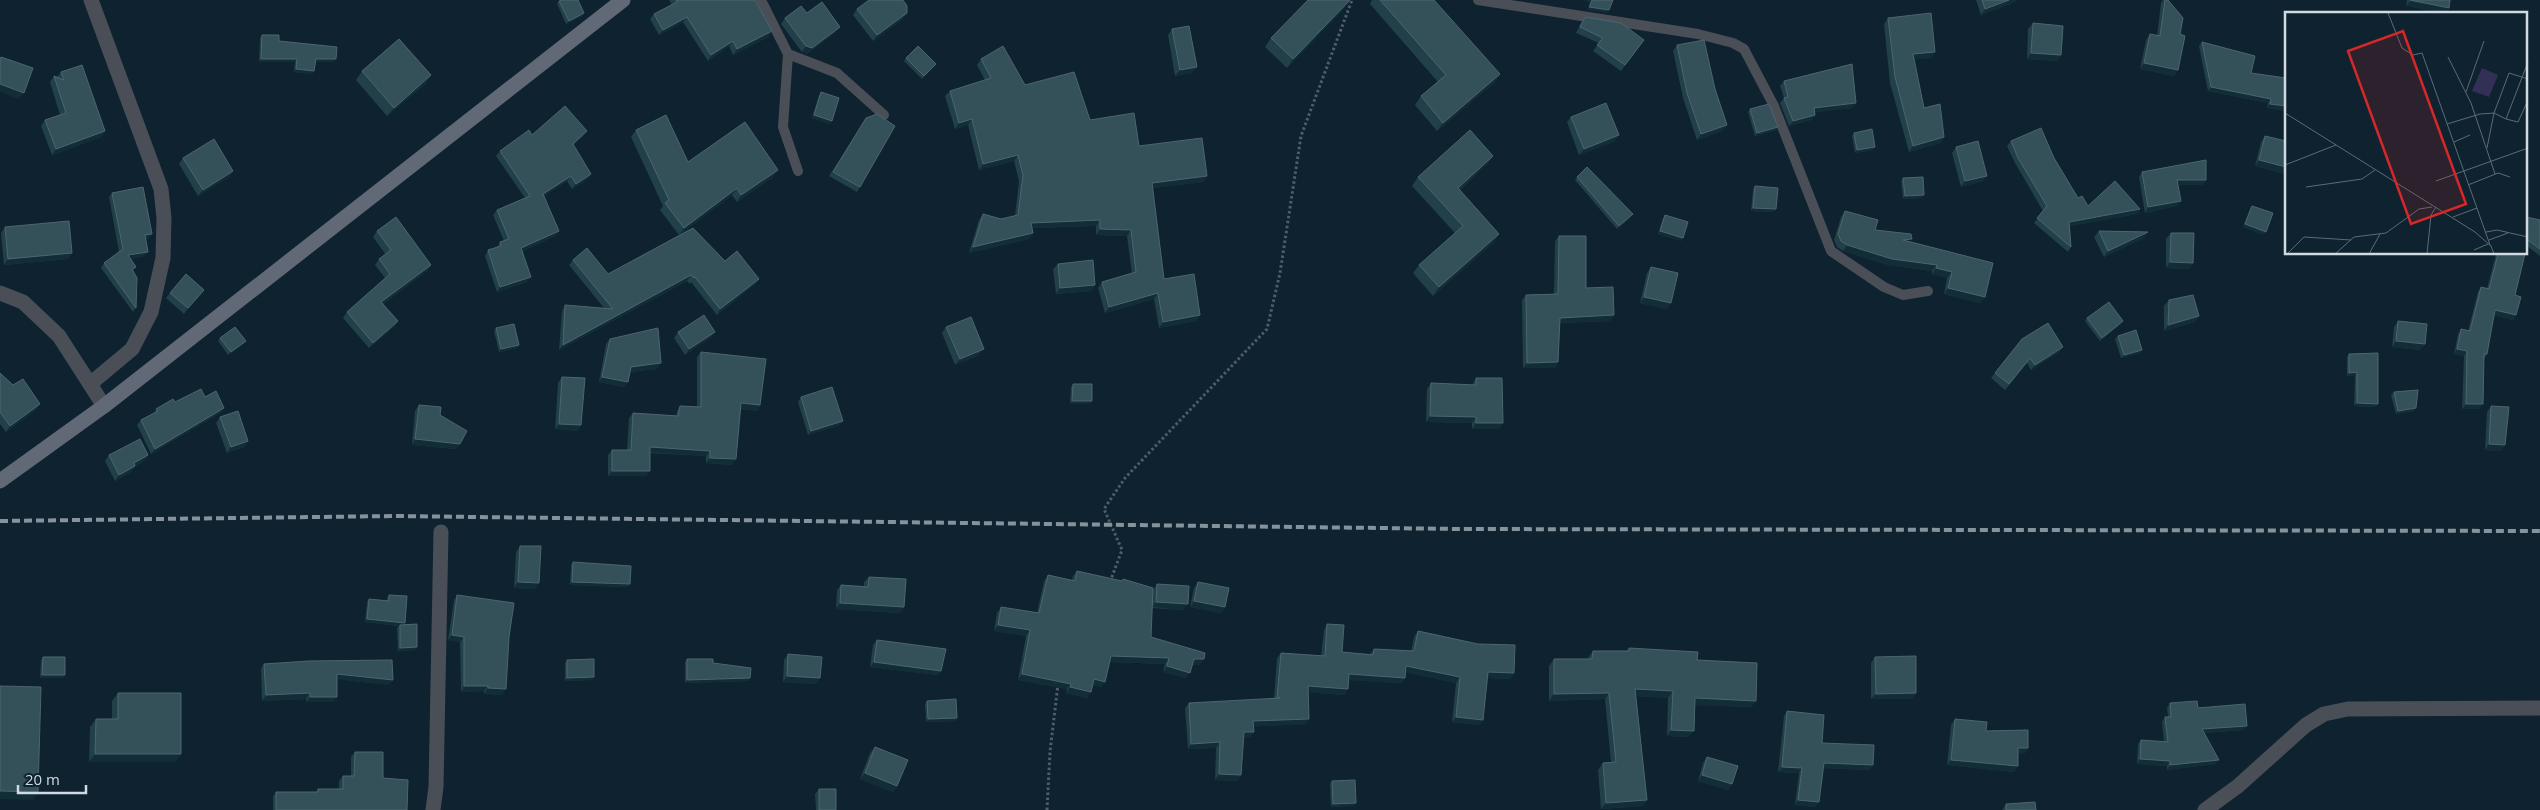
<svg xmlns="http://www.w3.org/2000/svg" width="2540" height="810" viewBox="0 0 2540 810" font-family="'Open Sans',sans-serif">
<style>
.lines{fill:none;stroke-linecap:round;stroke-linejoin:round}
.path{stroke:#4e5e6a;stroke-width:3;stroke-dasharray:2.5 2.5;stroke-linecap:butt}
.lane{stroke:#4a4f57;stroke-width:10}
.street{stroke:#4a4f57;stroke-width:15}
.secondary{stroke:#616977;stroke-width:15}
.rail{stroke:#85939d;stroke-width:4;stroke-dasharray:8 4;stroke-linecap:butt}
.wall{fill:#214049}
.shaded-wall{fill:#122d37}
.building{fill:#345059;stroke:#4c666f}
.inset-road{fill:none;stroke:#5c6c77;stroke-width:1}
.view{fill:#d62828;fill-opacity:0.15;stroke:#d62828;stroke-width:2.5}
.inset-edge{fill:none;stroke:#cfdae3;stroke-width:2.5}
</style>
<rect width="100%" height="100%" fill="#0f222f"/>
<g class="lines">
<path class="path" d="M1110,582L1122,550L1104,509L1125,478L1267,329L1280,273L1301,136L1352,0
M1047,810L1050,752L1058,684"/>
<path class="lane" d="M761,0L788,54L783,127L798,171
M1478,0L1698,34L1733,43L1744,49L1774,106L1831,251L1884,287L1903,295L1928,291
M788,54L837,73L884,115"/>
<path class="street" d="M0,293L23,302L59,336L104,406
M90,384L132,349L151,312L163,258L164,218L161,189L91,0
M433,810L436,787L441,532
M2205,810L2238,786L2306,725L2324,714L2348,709L2540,708"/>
<path class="secondary" d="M0,481L104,406L623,0"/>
<path class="rail" d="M0,521L395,516L1461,529L2540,531"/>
</g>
<path class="wall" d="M669,0H755L772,31L768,37L733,55L729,46L708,61L683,22L659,35L650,19L654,14L672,5Z
M1372,0H1434L1500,74L1494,83L1437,131L1415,105L1421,96L1438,82L1370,4Z
M1976,0H2016L2015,2L1981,15Z
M2163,0H2168L2180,34L2178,70L2174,76L2140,69L2146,40L2150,34L2157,36L2161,3Z
M2407,0H2450L2406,6Z
M559,1L584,13L582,16L566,24L557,4Z
M1349,3L1287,68L1265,47L1271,38Z
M857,9L903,19L873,41L853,15Z
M807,13L836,32L807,54L802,52L781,24L785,18Z
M1585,17L1644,40L1621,71L1593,51L1599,43L1576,33L1581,23Z
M1888,18L1935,52L1931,58L1914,59L1924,108L1944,137L1940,143L1909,152L1890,83L1884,24Z
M2033,23L2061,55L2057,61L2027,59L2028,29Z
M1172,29L1192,73L1175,76L1168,35Z
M262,35L279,41L334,62H315L314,71L312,74L294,72L295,62H259L260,38Z
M2202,42L2286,111L2267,108L2268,103L2208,91L2199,46Z
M1677,45L1715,89L1727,125L1722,131L1697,140L1683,98L1673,51Z
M906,58L936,64L922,79L904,61Z
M981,59L1090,120L1139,146L1207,176L1203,182L1152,188L1164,279L1200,315L1196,321L1159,328L1154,299L1105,313L1098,288L1102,282L1132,274L1127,236L1096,235V226L1032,228L1033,233L1029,239L969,253L979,220L983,214L1001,219L1015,216L1019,181L1014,161L979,170L968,125L955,129L945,96L950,91L985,80L977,65Z
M362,71L431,75L425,84L387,116L356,80Z
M61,72L105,131L101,137L52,155L41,126L45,120L60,115L50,82L54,76L57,77Z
M1784,81L1853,108L1815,112V115L1811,120L1789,126L1780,103L1784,98L1780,86Z
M821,92L832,121L830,124L812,118L819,95Z
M1750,109L1778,127L1776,130L1755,136L1748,112Z
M1571,117L1615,141L1579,155L1567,122Z
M863,123L860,187L857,192L829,176Z
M636,130L688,162L773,177L737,202L732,195L679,235L660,210L663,206L631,137Z
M1854,133L1875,147L1873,150L1855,153L1852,136Z
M532,135L583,136L573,145L591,174L588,179L572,189L567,181L544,196L559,231L555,236L523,251L527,282L497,292L485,256L488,250L496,248L500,242L504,241L493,215L497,210L525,198L496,156L500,151Z
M2265,136L2285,174L2255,166L2261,142Z
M2011,141L2054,158L2078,198L2088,206L2140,209L2137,214L2070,226L2071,247L2068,252L2034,223L2043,211L2015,163L2007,146Z
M1956,147L1987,176L1983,181L1961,187L1952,153Z
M1493,156L1487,164L1460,190L1499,234L1493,243L1433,296L1413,273L1419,265L1455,233L1412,186L1418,177Z
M183,158L233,171L229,177L198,196L179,164Z
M2142,172L2206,180L2203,185H2178L2181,201L2177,206L2145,213L2139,177Z
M1577,177L1631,217L1617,229L1575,180Z
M1903,178L1922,198L1903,199L1901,181Z
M1755,186L1774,212L1751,211L1753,189Z
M112,193L149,238L146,239L145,256L130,259L136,267L133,270L136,308L133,312L101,268L104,263L119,252L109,197Z
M2252,206L2264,235L2243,227L2250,209Z
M1845,211L1875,230L1909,242L1985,297L1980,303L1944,294L1947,278L1932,274V271L1888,265L1843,251L1837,247L1834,240L1841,217Z
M1665,215L1683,238L1681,241L1658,234L1663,218Z
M2526,217L2540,220V256L2527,246Z
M5,227L72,253L68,259L4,265L1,233Z
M377,231L431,265L427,271L383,304L398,321L394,327L369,348L343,318L347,312L385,278L375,265L379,259L386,255L373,237Z
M2099,231L2148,232L2144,238L2104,257L2094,237Z
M2171,233L2193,263L2189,269L2166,268V239Z
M1559,236L1586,288L1614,315L1610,321L1560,323L1558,362L1555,368H1523L1522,300L1526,295L1554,294L1555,241Z
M2496,254H2525L2515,295L2516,315L2513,320L2494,315L2487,354L2484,359L2480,409H2462L2464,356L2454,354L2458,334L2461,329L2468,331L2478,292L2481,287L2487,289Z
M573,260L608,274L725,261L759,279L755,284L717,315L691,282L690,284L687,281L559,350L562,311L565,305L604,308L569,265Z
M1058,264L1095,285L1091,291L1056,294L1053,269Z
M1651,267L1671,303L1667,309L1640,303L1647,273Z
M204,290L184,314L166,298L170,293Z
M2169,300L2195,322L2164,331V306Z
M2087,318L2121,324L2100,341L2085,321Z
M2398,321L2425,344L2420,350L2392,347L2394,327Z
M946,327L979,355L955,365L942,333Z
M496,328L519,345L517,348L499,352L494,331Z
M678,332H715L710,338L685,355L674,338Z
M2118,336L2142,350L2140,353L2121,358L2115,339Z
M220,338L246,341L243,344L228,355L218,341Z
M610,339L657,369L630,372L628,382L624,387L599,382L606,344Z
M2022,339L2063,347L2059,352L2031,370L2027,363L2005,390L1991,378Z
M701,352L760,405L757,411L741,409L732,465L706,463V456L650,453L646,476H608V455L612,450H627L629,418L633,413L676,416L677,411L680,406L697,407V357Z
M2349,354L2376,407L2354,406L2355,375L2347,376V357Z
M0,373L36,410L6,432L0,424Z
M562,377L581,425L577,431L555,429L558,383Z
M1476,378L1503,423L1499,429H1472V423L1426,422L1427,389L1431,383L1472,385Z
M1073,384L1092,401L1090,404H1070L1071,387Z
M2394,392L2416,408L2414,411L2396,414L2391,395Z
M205,397L224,408L220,413L151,454L137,425L141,420L154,413L156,409L175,402Z
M801,397L843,421L840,425L808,435L798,402Z
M419,405L440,415L456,449L412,445L415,411Z
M2491,406L2501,451L2485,450L2487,412Z
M220,417L248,441L244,447L227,453L216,423Z
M109,455H148L144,461L135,466L131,472L115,481L105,461Z
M520,546L535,589L514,588L516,552Z
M573,562L628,587L570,585L571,565Z
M1077,571L1121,581L1123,579L1153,590L1157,584L1183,610L1152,608L1151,637L1200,665H1193L1186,678L1163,672L1165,664L1110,662L1105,682L1101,687L1093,685L1087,698L1066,693L1067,689L1018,680L1026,636L994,631L997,613L1001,607L1037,613L1044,581L1048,575L1072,580L1073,576Z
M869,577L904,607L900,613L836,609L837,590L841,585L864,586V582Z
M1198,582L1225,607L1221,613L1190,607L1194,588Z
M389,595L404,625L417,647L415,650L398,651L397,628L399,626L365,622L367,602L369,599L387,601V598Z
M457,595L509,637L502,695L484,694V691L461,692L460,642L448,640L454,600Z
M1327,624L1342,652L1370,654L1374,649L1411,651L1414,637L1418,631L1514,673L1510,679L1487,678L1483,720L1479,725L1452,722L1456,683L1405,672V678L1401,683L1349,680L1344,695L1308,692L1306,724L1254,726V732L1250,737H1244L1241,775L1237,781L1215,780L1216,748L1188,749L1185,708L1189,703L1274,699L1277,658L1281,653L1321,656L1324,630Z
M877,640L941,671L938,675L870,667L873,645Z
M1629,648L1697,660L1756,701L1751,707L1695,705L1689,737L1667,736L1668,698L1636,696L1647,800L1642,806L1601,809L1598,770L1603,763L1611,762L1605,699L1549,701V666L1554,659H1588V658L1593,651H1626Z
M788,654L820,678L816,684L783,682L784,660Z
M43,657L65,675L63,678H40L41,660Z
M1875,657L1916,693L1912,699H1871V663Z
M687,659L713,663L750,678L748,681L685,683V662Z
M567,660L594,677L592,680L565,681V663Z
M264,664L389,685L337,679L334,702H306V699L262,701L261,669Z
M118,693L181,754L175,762H89L90,727L96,719H112V701Z
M927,701L955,721L926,722L925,704Z
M2170,703L2198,708L2244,730L2204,733L2216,764L2167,770V766L2137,764L2138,744L2141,740L2164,742L2162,722L2165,717H2168L2167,708Z
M1787,711L1822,743L1873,765L1869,770L1823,768L1816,807L1795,805L1799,773L1778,772L1784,716Z
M1955,719L2028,748L2024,754H2018L2014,772L1947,765L1951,725Z
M875,747L897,786L893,792L860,779L870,753Z
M355,752L383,778L407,810H273V796L276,792H316L318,789H339V781L343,776H351V757Z
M1707,757L1732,784L1728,790L1698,781L1703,763Z
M1332,781L1356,803L1353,806L1331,807L1330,784Z
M819,789L836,810H816L815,794Z
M2006,804L2036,810H2002Z"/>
<path class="shaded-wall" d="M1350,0H1351L1349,3L1287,68L1293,59Z
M1583,0H1592L1590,3Z
M2009,0H2016L2015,2L1981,15L1985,9Z
M2410,1L2449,8L2444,14L2406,6Z
M1589,7L1609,10L1607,13L1587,10Z
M584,13L582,16L566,24L569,21Z
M907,13L903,19L873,41L877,35Z
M687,17L683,22L659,35L663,30Z
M840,27L836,32L807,54L802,52L806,46Z
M772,31L768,37L733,55L737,49Z
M733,41L729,46L708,61L711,55Z
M1935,52L1931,58L1909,60L1913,54Z
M2031,53L2061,55L2057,61L2027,59Z
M261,59H297L295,62H259Z
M316,59H336L334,62H313Z
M2144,63L2178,70L2174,76L2140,69Z
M1197,67L1192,73L1175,76L1180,70Z
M296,69L314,71L312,74L294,72Z
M1500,74L1494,83L1437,131L1443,123Z
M431,75L425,84L387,116L394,108Z
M0,84L24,93L19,99L0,92Z
M2211,87L2271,99L2268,103L2208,91Z
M1856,103L1853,108L1811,113L1814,108Z
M2270,104L2286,106V111L2267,108Z
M814,115L832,121L830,124L812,118Z
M1815,115L1811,120L1789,126L1793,121Z
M972,119L968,125L955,129L959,123Z
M1727,125L1722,131L1697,140L1701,134Z
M1778,127L1776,130L1755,136L1757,133Z
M105,131L101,137L52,155L56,149Z
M587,131L583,136L569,149L573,144Z
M1619,135L1615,141L1579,155L1584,149Z
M1944,137L1940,143L1909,152L1913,146Z
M1875,147L1873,150L1855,153L1857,150Z
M1018,155L1014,161L979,170L983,164Z
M1493,156L1487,164L1452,197L1458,188Z
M2259,160L2286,167V172L2285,174L2255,166Z
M778,170L773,177L737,202L741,195Z
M233,171L229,177L198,196L203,190Z
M591,174L588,179L572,189L576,184Z
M571,176L567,181L539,199L543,194Z
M1207,176L1203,182L1148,189L1152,183Z
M1987,176L1983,181L1961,187L1965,181Z
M2177,180H2206L2203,185H2174Z
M737,188L732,195L679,235L684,228Z
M1924,195L1922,198L1903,199L1905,196Z
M2181,201L2177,206L2145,213L2148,207Z
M1753,208L1776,209L1774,212L1751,211Z
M2140,209L2137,214L2066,227L2069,222Z
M1633,214L1631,217L1617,229L1619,226Z
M1100,220L1096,226L1027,228L1031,223Z
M2245,224L2266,232L2264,235L2243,227Z
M1100,229L1131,230L1127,236L1096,235Z
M559,231L555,236L518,253L521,248Z
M1660,231L1683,238L1681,241L1658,234Z
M2148,232L2144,238L2104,257L2108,251Z
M1033,233L1029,239L969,253L973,247Z
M152,234L149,238L142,240L145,235Z
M1499,234L1493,243L1433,296L1439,287Z
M1847,245L1937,265L1932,271L1888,265L1843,251Z
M148,252L145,256L124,260L128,255Z
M72,253L68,259L4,265L8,259Z
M2170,262L2193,263L2189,269L2166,268Z
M431,265L427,271L377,308L381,302Z
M1936,268L1952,272L1947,278L1932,274Z
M691,275L687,281L559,350L563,345Z
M531,277L527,282L497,292L500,287Z
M759,279L755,284L717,315L720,309Z
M1095,285L1091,291L1056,294L1060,288Z
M1948,288L1985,297L1980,303L1944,294Z
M204,290L200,296L184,314L188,308Z
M1158,293L1154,299L1105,313L1109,307Z
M1644,297L1671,303L1667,309L1640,303Z
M2495,310L2516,315L2513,320L2491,315Z
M1200,315L1196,321L1159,328L1163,322Z
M1614,315L1610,321L1557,323L1560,318Z
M2199,316L2195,322L2164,331L2168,325Z
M398,321L394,327L369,348L373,343Z
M2123,321L2121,324L2100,341L2102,338Z
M715,332L710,338L685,355L689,349Z
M246,341L243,344L228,355L231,352Z
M2396,341L2425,344L2420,350L2392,347Z
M519,345L517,348L499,352L501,349Z
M2063,347L2059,352L2031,370L2035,365Z
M984,349L979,355L955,365L960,359Z
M2457,349L2467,351L2464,356L2454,354Z
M2142,350L2140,353L2121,358L2124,355Z
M1558,362L1555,368H1523L1527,363Z
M661,363L657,369L627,372L631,367Z
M2357,372L2355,375L2347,376L2349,373Z
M602,377L628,382L624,387L599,382Z
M1072,401H1092L1090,404H1070Z
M741,403L760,405L757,411L737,408Z
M2357,403L2378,404L2376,407L2354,406Z
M40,404L36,410L6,432L10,426Z
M2466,404H2483L2480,409H2462Z
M224,408L220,413L151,454L155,449Z
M2416,408L2414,411L2396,414L2398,411Z
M1430,416L1476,417L1472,423L1426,422Z
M843,421L840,425L808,435L811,431Z
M1476,423H1503L1499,429H1472Z
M559,424L581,425L577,431L555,429Z
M415,439L460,444L456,449L412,445Z
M248,441L244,447L227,453L231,447Z
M2489,444L2505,445L2501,451L2485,450Z
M650,447L710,451L706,456L646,452Z
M148,455L144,461L129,469L134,463Z
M710,458L736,459L732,465L706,463Z
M135,466L131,472L115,481L119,475Z
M612,471H650L646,476H608Z
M518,582L539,583L535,589L514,588Z
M572,582L630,584L628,587L570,585Z
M1194,601L1225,607L1221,613L1190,607Z
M1156,602L1188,604L1183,610L1152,607Z
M840,603L904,607L900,613L836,609Z
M367,619L405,623L403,626L400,625L399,626L365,622Z
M998,625L1030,630L1026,636L994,631Z
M452,635L464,637L460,642L448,640Z
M417,647L415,650L398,651L400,648Z
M1111,656L1169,658L1165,664L1107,662Z
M1194,659H1204L1200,665H1190Z
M874,662L941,671L938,675L870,667Z
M1167,666L1190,673L1186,678L1163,672Z
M1406,666L1460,677L1456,683L1402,672Z
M1488,672L1514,673L1510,679L1484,678Z
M337,674L393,680L389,685L334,679Z
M1022,674L1071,684L1067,689L1018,680Z
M1349,674L1405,678L1401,683L1345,680Z
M42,675H65L63,678H40Z
M787,676L820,678L816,684L783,682Z
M594,677L592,680L565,681L567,678Z
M750,678L748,681L685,683L687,680Z
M1094,679L1105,682L1101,687L1090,685Z
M464,686H488L484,691L461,692Z
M1308,686L1348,689L1344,695L1304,692Z
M1070,687L1091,692L1087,698L1066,693Z
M488,688L506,689L502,695L484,694Z
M1635,689L1673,691L1668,698L1631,696Z
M310,693L306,699L262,701L266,695Z
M1609,693L1605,699L1549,701L1554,694Z
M1916,693L1912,699H1871L1876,694Z
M310,697H337L334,702H306Z
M1695,698L1756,701L1751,707L1691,705Z
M1456,717L1483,720L1479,725L1452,722Z
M957,718L955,721L926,722L928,719Z
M1309,719L1306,724L1250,727L1253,721Z
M2247,726L2244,730L2199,733L2202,729Z
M1671,730L1694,731L1689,737L1667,736Z
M1244,732H1254L1250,737L1240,738Z
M1220,742L1216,748L1188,749L1191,744Z
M2018,748H2028L2024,754H2014Z
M95,754H181L175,762H89Z
M2140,759L2170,761L2167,766L2137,764Z
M1951,760L2018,766L2014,772L1947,765Z
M2219,760L2216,764L2167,770L2170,765Z
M1824,763L1873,765L1869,770L1820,768Z
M1782,767L1802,768L1799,773L1778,772Z
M865,773L897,786L893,792L860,779Z
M1219,774L1241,775L1237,781L1215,780Z
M1702,775L1732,784L1728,790L1698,781Z
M0,791L38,792L33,800L0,799Z
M1647,800L1642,806L1601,809L1606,803Z
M1798,800L1819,802L1816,807L1795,805Z
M1356,803L1353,806L1331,807L1333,804Z"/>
<path class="building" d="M562,0H578L584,13L569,21L559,1Z
M676,0H755L772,31L737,49L733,41L711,55L687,17L663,30L654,14L677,2Z
M869,0H903L907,6V13L877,35L857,9Z
M1308,0H1350L1293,59L1271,38Z
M1380,0H1434L1500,74L1443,123L1421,96L1446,75Z
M1592,0H1613L1609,10L1589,7Z
M1982,0H2009L1985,9Z
M2165,0H2168L2183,18L2180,34L2185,36L2178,70L2144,63L2150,34L2160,36Z
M2410,0H2450L2449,8Z
M822,2L840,27L812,48L806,46L785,18L801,6L807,13Z
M1931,13L1935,52L1913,54L1924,108L1940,104L1944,137L1913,146L1895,77L1888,18Z
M1585,17L1621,23L1644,40L1625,65L1597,45L1603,38L1580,27Z
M2033,23L2063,26L2061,55L2031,53Z
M1189,26L1197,67L1180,70L1172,29Z
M262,35H279V41L337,47L336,59H316L314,71L296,69L297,59H261Z
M399,39L431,75L394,108L362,71Z
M1704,40L1715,89L1727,125L1701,134L1687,93L1677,45Z
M2202,42L2255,56L2251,73L2286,78V106L2270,104L2271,99L2211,87Z
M918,46L936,64L924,76L906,58Z
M1003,46L1025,85L1074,72L1090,120L1134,113L1139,146L1202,138L1207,176L1152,183L1164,279L1194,274L1200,315L1163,322L1158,293L1109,307L1102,282L1136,272L1131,230L1100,229V220L1031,223L1033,233L973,247L983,214L1001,219L1018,215L1023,175L1018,155L983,164L972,119L959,123L950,91L991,78L981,59Z
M1,57L33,68L24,93L0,84V60Z
M1852,64L1856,103L1814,108L1815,115L1793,121L1784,98L1788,97L1784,81Z
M82,65L105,131L56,149L45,120L66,113L54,76L64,80L61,72Z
M821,92L839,98L832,121L814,115Z
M1606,103L1619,135L1584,149L1571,117Z
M1769,104L1778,127L1757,133L1750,109Z
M565,106L587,131L573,144L591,174L576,184L571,176L543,194L559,231L521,248L531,277L500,287L488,250L501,246L500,242L509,239L497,210L530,196L500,151L529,130L532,135Z
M877,114L895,126L860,187L833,172L866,118Z
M666,115L688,162L745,122L778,170L741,195L737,188L684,228L665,203L669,200L636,130Z
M2041,128L2054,158L2078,198L2082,196L2088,206L2115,181L2140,209L2069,222L2071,247L2037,218L2047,206L2018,158L2011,141Z
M1872,129L1875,147L1857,150L1854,133Z
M1470,130L1493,156L1458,188L1499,234L1439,287L1419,265L1463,226L1418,177Z
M2265,136L2286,141V167L2259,160Z
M214,139L233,171L203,190L183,158Z
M1978,141L1987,176L1965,181L1956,147Z
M2206,160V180H2177L2181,201L2148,207L2142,172Z
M1587,167L1633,214L1619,226L1577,177Z
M1923,177L1924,195L1905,196L1903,178Z
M1755,186L1778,188L1776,209L1753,208Z
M143,187L152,234L145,235L148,252L128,255L136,267L132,269L137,278L136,308L104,263L123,249L112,193Z
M2252,206L2273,213L2266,232L2245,224Z
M1845,211L1878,220L1875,230L1911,234L1912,239L1903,240L1993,263L1985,297L1948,288L1952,272L1936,268L1937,265L1892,259L1847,245L1841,241L1838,234Z
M1665,215L1688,222L1683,238L1660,231Z
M396,217L431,265L381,302L398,321L373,343L347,312L390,274L379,259L391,250L377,231Z
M2526,217L2540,220V249L2528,240L2526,249Z
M69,221L72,253L8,259L5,227Z
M693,228L725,261L737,251L759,279L720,309L695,277L694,278L691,275L563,345L565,305L613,309L573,260L587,248L608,274Z
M2099,231L2148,232L2108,251Z
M2171,233H2194L2193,263L2170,262Z
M1559,236H1586V288L1613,287L1614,315L1560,318L1558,362L1527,363L1526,295L1558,294Z
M2498,254H2525L2515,295L2521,297L2516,315L2495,310L2487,354H2484L2483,404H2466L2467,351L2457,349L2461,329L2470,331L2481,287L2489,289Z
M1093,260L1095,285L1060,288L1058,264Z
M1651,267L1678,273L1671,303L1644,297Z
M186,274L204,290L188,308L170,293Z
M2193,295L2199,316L2168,325L2169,300Z
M2109,302L2123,321L2102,338L2087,318Z
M704,315L715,332L689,349L678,332Z
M971,317L984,349L960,359L946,327Z
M2398,321L2427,324L2425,344L2396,341Z
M2048,323L2063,347L2035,365L2030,358L2009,384L1995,373L2022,339Z
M514,324L519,345L501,349L496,328Z
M235,327L246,341L231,352L220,338Z
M658,328L661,363L631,367L628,382L602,377L610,339Z
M2136,330L2142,350L2124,355L2118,336Z
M701,352L766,359L760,405L741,403L736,459L710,458V451L650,447V471H612V450H631L633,413L678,416L680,406L701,407Z
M2378,353V404L2357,403V372L2349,373V354Z
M0,373L13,385L23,379L40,404L10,426L0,412Z
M562,377L585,378L581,425L559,424Z
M1476,378H1502L1503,423H1476V417L1430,416L1431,383L1476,385Z
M1073,384H1092V401H1072Z
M832,387L843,421L811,431L801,397Z
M201,389L205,397L216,391L224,408L155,449L141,420L158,411L156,409L173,399L175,402Z
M2418,390L2416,408L2398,411L2394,392Z
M419,405L441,407L440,415L467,431L460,444L415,439Z
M2491,406L2509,407L2505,445L2489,444Z
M238,411L248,441L231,447L220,417Z
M140,439L148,455L134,463L135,466L119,475L109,455Z
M520,546H541L539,583L518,582Z
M573,562L631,566L630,584L572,582Z
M1077,571L1122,581L1123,579L1153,588L1151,637L1205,653L1204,659H1194L1190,673L1167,666L1169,658L1111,656L1105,682L1094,679L1091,692L1070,687L1071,684L1022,674L1030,630L998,625L1001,607L1039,613L1048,575L1075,581Z
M869,577L906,579L904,607L840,603L841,585L868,587Z
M1198,582L1229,588L1225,607L1194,601Z
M1157,584L1189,586L1188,604L1156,602Z
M389,595L407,596L405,623L367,619L369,599L389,601Z
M457,595L514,603L509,637L506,689L488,688V686H464V637L452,635Z
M417,624V647L400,648V625Z
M1327,624L1344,625L1342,652L1373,655L1374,649L1414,651L1418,631L1478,644L1515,645L1514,673L1488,672L1483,720L1456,717L1460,677L1406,666L1405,678L1349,674L1348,689L1308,686L1309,719L1253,721L1254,732H1244L1241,775L1219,774L1220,742L1191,744L1189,703L1280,698H1277L1281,653L1325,656Z
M877,640L946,649L941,671L874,662Z
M1629,648L1698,652L1697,660L1757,663L1756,701L1695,698L1694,731L1671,730L1673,691L1635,689L1647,800L1606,803L1603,763L1616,762L1609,693L1554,694V659H1592L1593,651H1629Z
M788,654L822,657L820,678L787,676Z
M1916,656V693L1876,694L1875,657Z
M43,657H65V675H42Z
M594,659V677L567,678V660Z
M687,659H713V663L751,668L750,678L687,680Z
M392,660L393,680L337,674V697H310V693L266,695L264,664L309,661Z
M0,686L41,687L38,792L0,791Z
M118,693H181V754H95L96,719H118Z
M956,699L957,718L928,719L927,701Z
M2197,701L2198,708L2245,704L2247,726L2202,729L2219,760L2170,765V761L2140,759L2141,740L2168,742L2165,717H2171L2170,703Z
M1787,711L1824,715L1822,743L1874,745L1873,765L1824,763L1819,802L1798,800L1802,768L1782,767Z
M1955,719L1987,722L1986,731L2028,730V748H2018V766L1951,760Z
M875,747L908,760L897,786L865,773Z
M355,752H383V778L408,780L407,810H276V792H318V789H343V776H354Z
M1707,757L1738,766L1732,784L1702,775Z
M1355,780L1356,803L1333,804L1332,781Z
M819,789H836V810H819Z
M2035,802L2036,810H2006V804Z"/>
<g transform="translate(2285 12)">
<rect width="242" height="242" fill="#0f222f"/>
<path d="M197,56L213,63L204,85L187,79Z" fill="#323057"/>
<path class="inset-road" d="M103,1L117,36L128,43L137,41L205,233M163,45L186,91L210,162M181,80L199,29M0,101L190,220L206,234L209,242M221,107L233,110L243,88M162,112L195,102L209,101L221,107L243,50M169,130L185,123M202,136L209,101L224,61L243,67M0,153L51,133M151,169L243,136M183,173L213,161L225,165M21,175L77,167L90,158M168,205L192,196M201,220L212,218L243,225M204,228L223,221M189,238L203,232M2,242L19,225L66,228M50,242L69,225L101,221L134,197L147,195M84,242L95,222M142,242L146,203L151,195"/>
<path class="view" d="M118,19L181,192L126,212L63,39Z"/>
<rect width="242" height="242" class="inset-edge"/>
</g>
<path d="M18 785v8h68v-8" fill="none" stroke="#cfdae3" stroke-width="2.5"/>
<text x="25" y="785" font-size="15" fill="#cfdae3" stroke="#0f222f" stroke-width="4" paint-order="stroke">20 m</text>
</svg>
